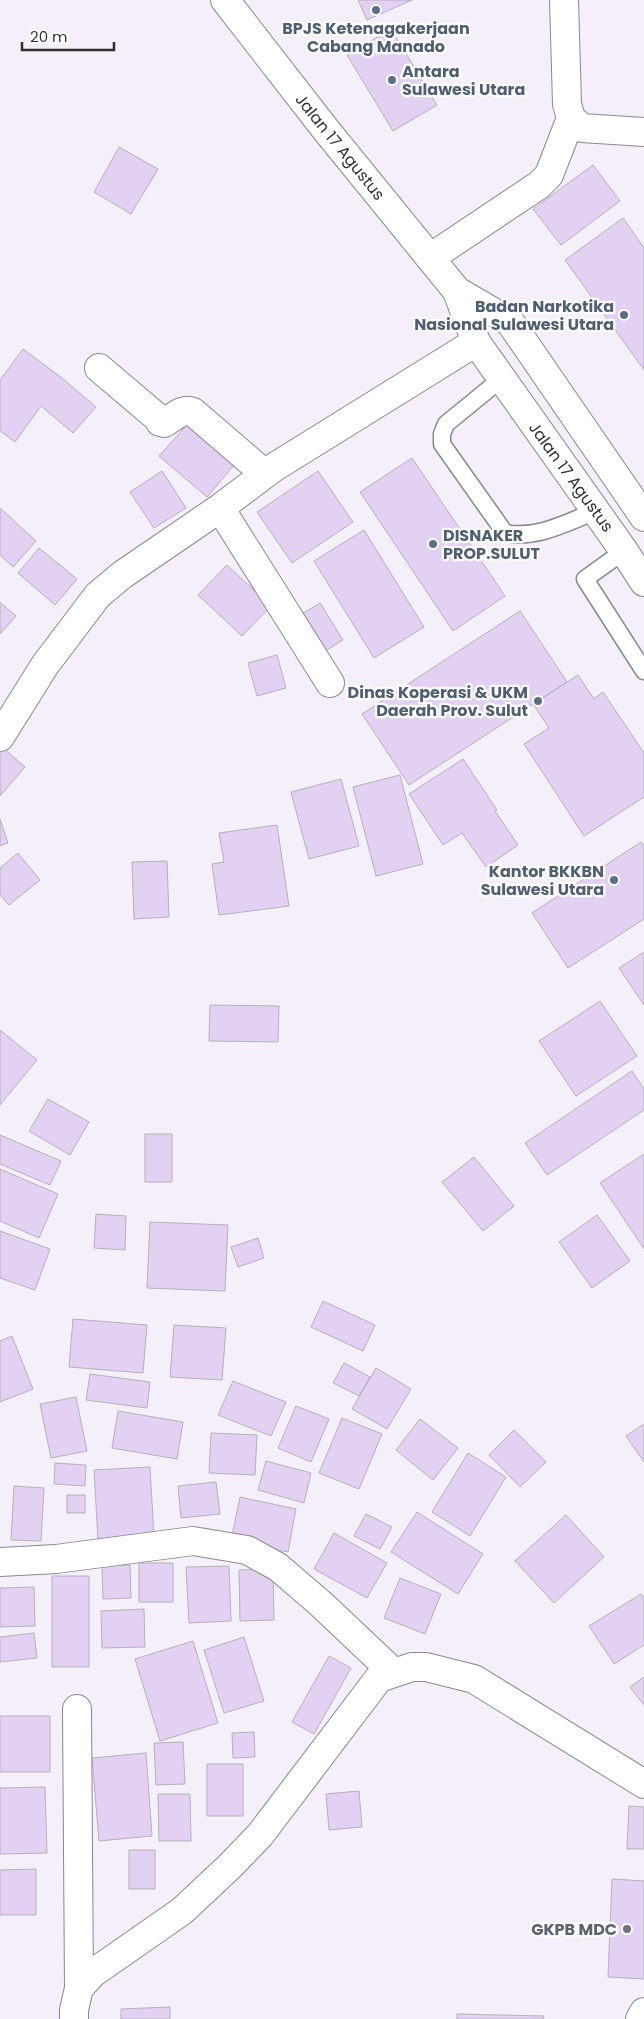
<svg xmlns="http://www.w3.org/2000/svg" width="644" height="2019" viewBox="0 0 644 2019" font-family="Poppins,sans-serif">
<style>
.building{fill:#e3d1f4;stroke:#b5b0b9}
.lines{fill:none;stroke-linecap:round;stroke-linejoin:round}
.lane-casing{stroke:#8b878f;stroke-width:19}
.street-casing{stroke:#8b878f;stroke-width:30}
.secondary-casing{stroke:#8b878f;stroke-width:30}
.lane{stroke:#fff;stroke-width:16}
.street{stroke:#fff;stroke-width:28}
.secondary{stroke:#fff;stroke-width:28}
.service-dot{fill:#5c6f8a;stroke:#fff;stroke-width:2}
.worship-dot{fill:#6b7280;stroke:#fff;stroke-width:2}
.labels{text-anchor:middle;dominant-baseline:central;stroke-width:4.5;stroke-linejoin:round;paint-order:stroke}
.service-label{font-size:16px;font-weight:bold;fill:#4e5e75;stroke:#fff;text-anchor:end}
.street-label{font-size:16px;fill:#312f33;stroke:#fff}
.worship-label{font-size:16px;font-weight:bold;fill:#5b616d;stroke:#fff;text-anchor:end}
</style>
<rect width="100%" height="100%" fill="#f4eff9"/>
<path class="building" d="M358,0H412L367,20Z
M391,29L437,105L393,131L347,55Z
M119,147L158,169L131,214L94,192Z
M593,165L620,201L561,245L533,209Z
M623,218L644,248V370L565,260Z
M23,349L62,378L96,407L73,433L41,406L15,442L0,431V380Z
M193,418L240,458L207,497L159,456Z
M412,458L505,596L453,631L360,492Z
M162,471L186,508L154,528L130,492Z
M318,471L353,522L292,563L257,512Z
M0,508L36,541L13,567L0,555Z
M364,530L424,627L374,658L314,561Z
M39,548L77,579L55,605L18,573Z
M227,565L271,606L242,636L198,595Z
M0,602L16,616L0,634Z
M320,603L343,640L319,655L295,618Z
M520,611L567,682L409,785L362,714Z
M277,655L286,688L257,696L248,663Z
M578,675L594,699L603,692L644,753V797L584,836L524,744L549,728L533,704Z
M2,747L25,767L0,796V750Z
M463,759L497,810L495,811L518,845L486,867L462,833L443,845L409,794Z
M400,775L423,864L376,876L353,787Z
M341,779L359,846L309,859L291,792Z
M0,819L8,843L0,846Z
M277,825L289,906L219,915L212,864L224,862L219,833Z
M641,842L644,846V919L568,968L532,913Z
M18,853L40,880L9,905L0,895V868Z
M167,861L169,917L134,919L132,862Z
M644,952V1005L619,968Z
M600,1001L637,1056L576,1096L539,1041Z
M210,1005L279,1006L278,1042L209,1041Z
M0,1030L37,1060L0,1105Z
M632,1071L644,1089V1110L547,1175L525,1143Z
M48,1099L89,1122L70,1155L29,1131Z
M145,1134H172V1182H145Z
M0,1135L61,1161L50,1185L0,1164Z
M644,1154V1249L600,1183Z
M474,1157L514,1206L483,1231L442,1182Z
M0,1169L58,1194L39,1238L0,1221Z
M96,1214L126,1216L125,1250L94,1248Z
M597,1215L630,1261L592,1288L559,1242Z
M150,1222L228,1225L225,1291L147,1288Z
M0,1231L50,1249L35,1290L0,1278Z
M258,1238L264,1258L238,1267L231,1247Z
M323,1301L375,1325L363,1351L311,1327Z
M73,1319L147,1325L143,1373L69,1367Z
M174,1325L226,1328L222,1380L170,1377Z
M12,1336L33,1389L0,1402V1341Z
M344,1363L370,1377L359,1396L333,1383Z
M376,1368L411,1389L387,1429L352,1409Z
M90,1374L150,1382L147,1408L86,1400Z
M233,1381L286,1402L271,1436L218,1415Z
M76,1397L87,1451L51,1458L40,1404Z
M296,1406L329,1419L311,1462L278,1448Z
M118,1411L183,1422L177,1459L112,1448Z
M342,1418L382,1434L359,1489L319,1473Z
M420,1419L458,1448L433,1480L396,1450Z
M644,1424V1462L626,1436Z
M514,1430L546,1462L520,1487L489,1455Z
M211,1433L257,1435L255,1475L209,1473Z
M468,1453L506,1477L470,1536L432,1512Z
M266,1461L311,1473L304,1503L258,1490Z
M55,1463L86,1465L85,1486L54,1484Z
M150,1467L154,1537L98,1540L94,1470Z
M216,1482L220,1514L181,1518L178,1486Z
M14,1486L44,1488L41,1541L11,1540Z
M67,1495H85V1513H67Z
M240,1497L296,1509L288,1552L231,1541Z
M417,1512L483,1554L458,1594L391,1552Z
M366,1514L392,1527L380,1549L354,1536Z
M566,1515L604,1557L554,1603L515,1561Z
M334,1533L387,1563L367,1598L314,1569Z
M139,1563H173V1602H139Z
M130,1565L131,1598L103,1599L102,1566Z
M229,1566L231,1621L189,1623L186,1567Z
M273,1569L274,1620L240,1621L239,1570Z
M52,1576H89V1667H52Z
M400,1578L441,1594L425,1634L384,1618Z
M34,1587L35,1626L0,1627V1588Z
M641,1594L644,1598V1645L614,1664L589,1626Z
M144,1609L145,1647L102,1648L101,1611Z
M34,1633L37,1658L0,1662V1637Z
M244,1637L264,1701L224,1713L204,1650Z
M193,1641L218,1723L160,1741L135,1659Z
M329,1656L351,1668L314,1734L292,1722Z
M644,1677V1705L630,1687Z
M0,1716H50V1772H0Z
M254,1732L255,1757L233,1758L232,1733Z
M183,1742L185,1784L156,1785L154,1743Z
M146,1753L152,1836L99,1841L92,1758Z
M207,1764H243V1816H207Z
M45,1787L47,1853L0,1854V1788Z
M359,1791L362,1827L329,1830L326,1794Z
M158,1794H190L191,1841H159Z
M629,1806L644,1807V1849H627Z
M129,1850H155V1889H129Z
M36,1869V1915H0V1870Z
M612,1879L644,1881V1979L608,1977Z
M170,2007V2019H121V2009Z
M457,2014L544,2016L543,2019H457Z"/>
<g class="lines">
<defs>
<path id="lane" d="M501,379L446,424L442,434V444L505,533C538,539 565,523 596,511
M624,551L585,579L644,671"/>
<path id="street" d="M564,0L567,104L571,118L582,128L644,132
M430,258L539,185L549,175L571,118
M99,368L158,418L160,422L164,423C173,418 183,407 193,412L265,474
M220,508L330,683
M0,737L45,665L98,595L122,575L220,508L273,468L476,342
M0,1562L56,1559L193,1541L247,1550L278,1567L321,1604L393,1672
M77,1709L79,1988
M74,2019V2010L79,1988L93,1973L182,1911L229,1867L260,1835L379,1678L412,1667H426L474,1679L644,1784
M640,2019L644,2012"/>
<path id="secondary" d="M225,0L326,130L457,291L476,342L624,551L644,582
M457,291L510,322L644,517"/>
</defs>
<use href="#lane" class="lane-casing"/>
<use href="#street" class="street-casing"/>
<use href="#secondary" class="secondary-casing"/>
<use href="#lane" class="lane"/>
<use href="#street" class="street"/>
<use href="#secondary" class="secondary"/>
</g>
<g class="service-dot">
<circle cx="376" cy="10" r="5"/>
<circle cx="392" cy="80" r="5"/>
<circle cx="624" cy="315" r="5"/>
<circle cx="433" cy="544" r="5"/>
<circle cx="538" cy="701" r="5"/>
<circle cx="614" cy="880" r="5"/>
</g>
<circle class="worship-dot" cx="627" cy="1929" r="5"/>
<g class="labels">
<g class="service-label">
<text x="376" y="28" text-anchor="middle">BPJS Ketenagakerjaan<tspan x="376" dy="18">Cabang Manado</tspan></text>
<text x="402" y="71" text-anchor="start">Antara<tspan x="402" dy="18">Sulawesi Utara</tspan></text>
<text x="614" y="306">Badan Narkotika<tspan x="614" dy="18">Nasional Sulawesi Utara</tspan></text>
<text x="443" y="535" text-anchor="start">DISNAKER<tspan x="443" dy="18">PROP.SULUT</tspan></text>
<text x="528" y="692">Dinas Koperasi &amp; UKM<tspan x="528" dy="18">Daerah Prov. Sulut</tspan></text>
<text x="604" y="871">Kantor BKKBN<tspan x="604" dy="18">Sulawesi Utara</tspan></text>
</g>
<g class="street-label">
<text transform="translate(340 147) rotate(51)">Jalan 17 Agustus</text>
<text transform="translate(571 477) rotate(54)">Jalan 17 Agustus</text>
</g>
<g class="worship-label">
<text x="617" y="1929">GKPB MDC</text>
</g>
</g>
<path d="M22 42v8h92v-8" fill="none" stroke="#312f33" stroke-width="2.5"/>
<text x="30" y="42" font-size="15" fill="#312f33" stroke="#ffffff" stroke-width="4" paint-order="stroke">20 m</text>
</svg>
